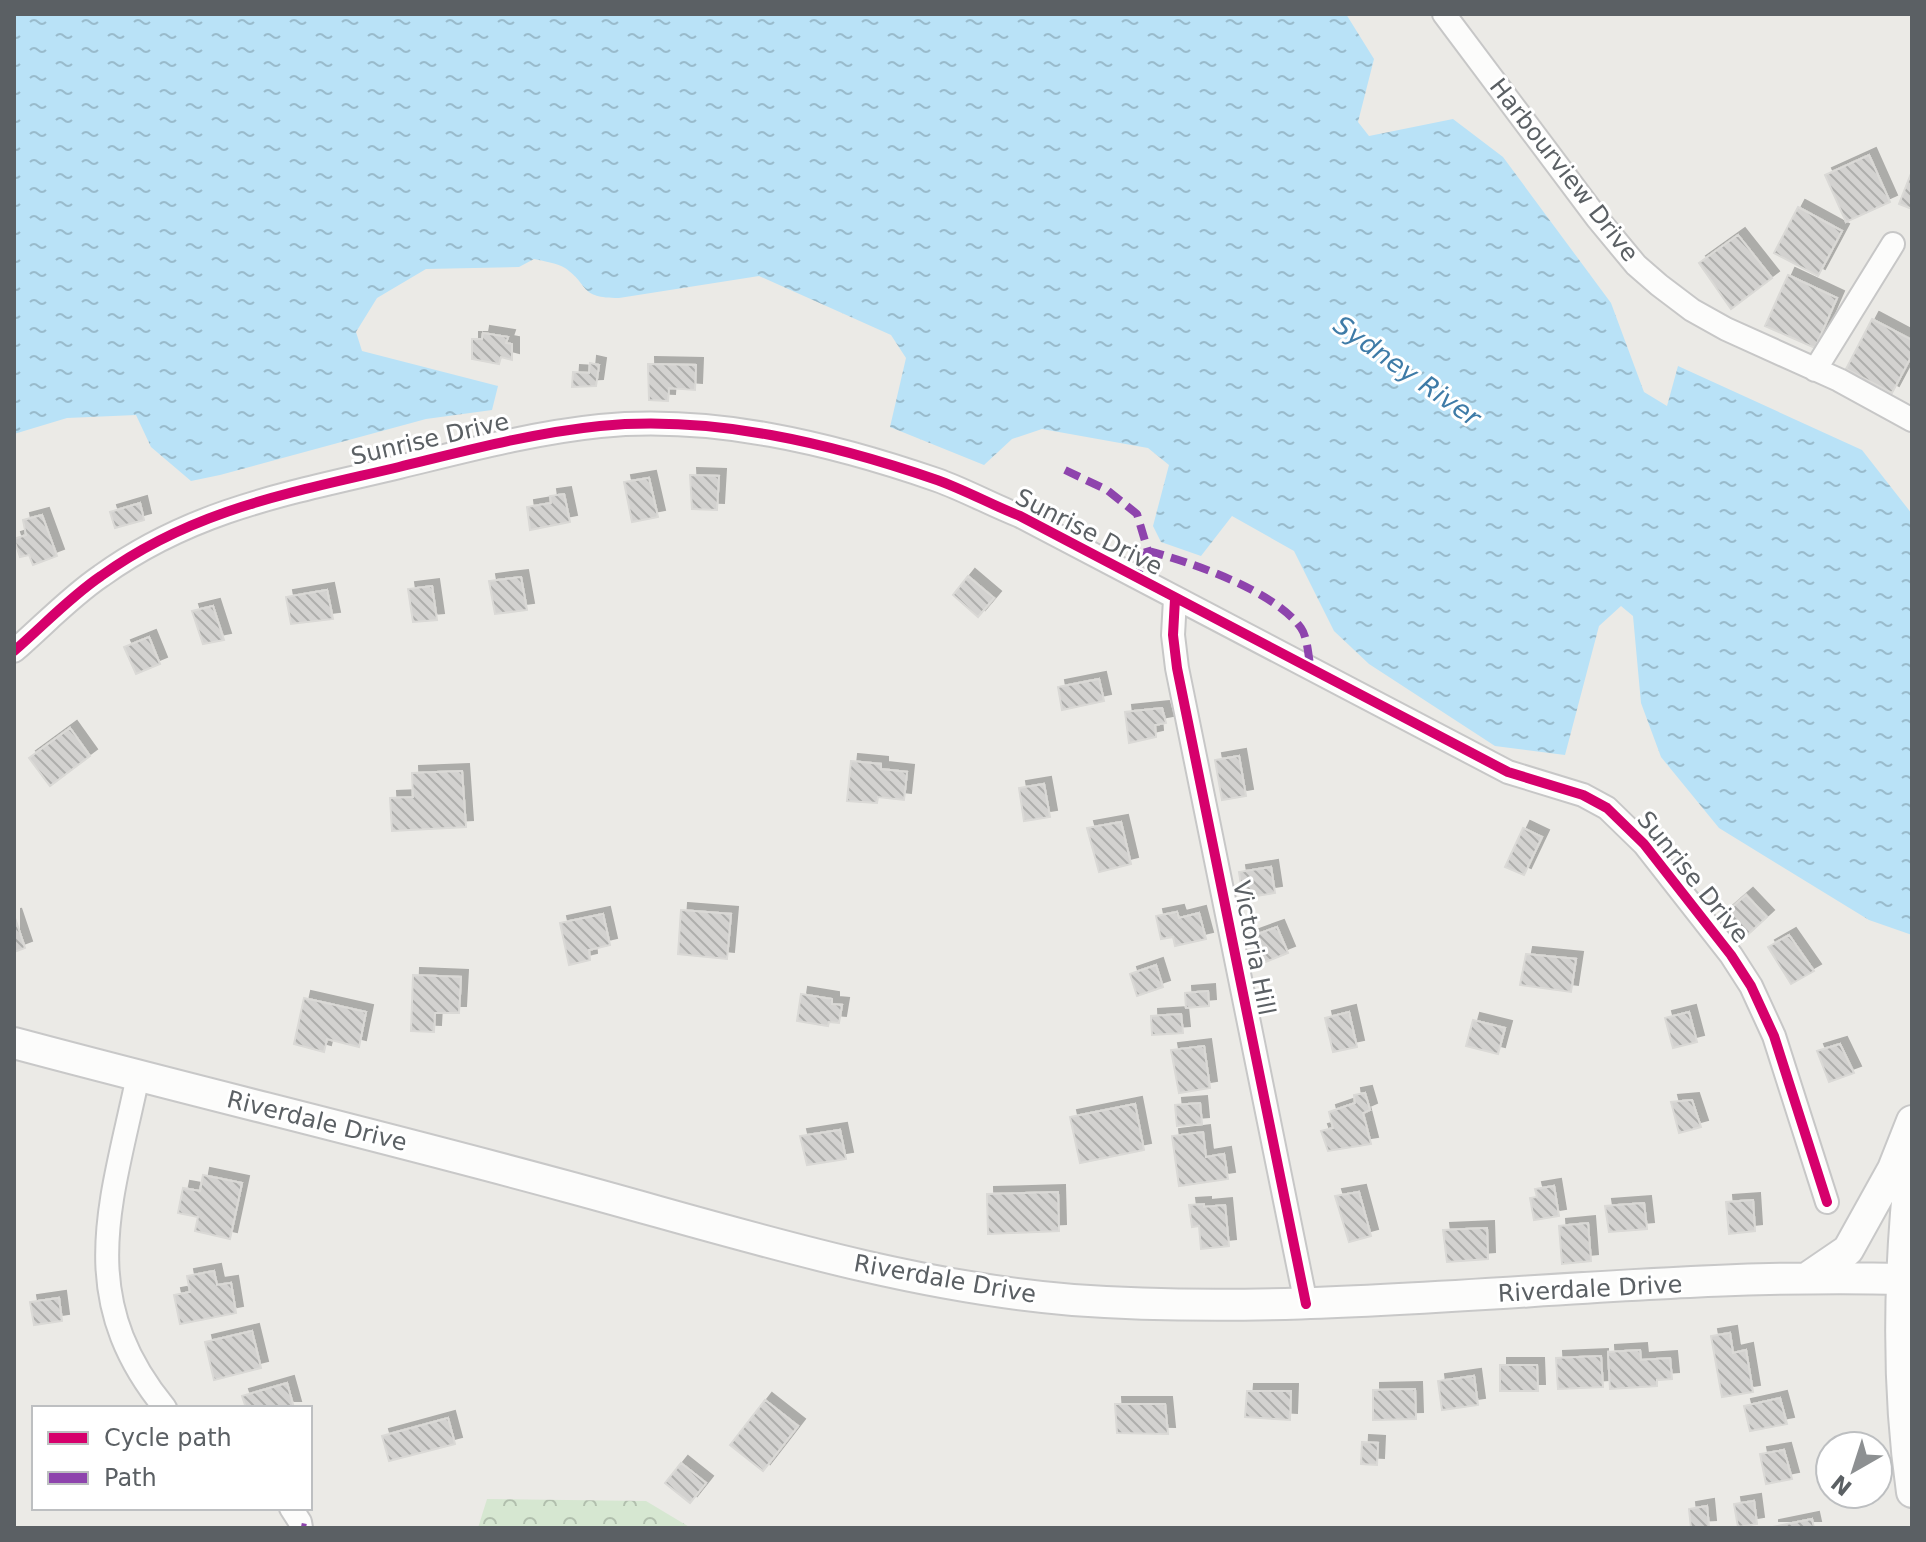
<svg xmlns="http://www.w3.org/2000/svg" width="1926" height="1542" viewBox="0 0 1926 1542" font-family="'DejaVu Sans',sans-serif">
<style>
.forest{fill:url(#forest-crowns)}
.water{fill:url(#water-ripples)}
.building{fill:url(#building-back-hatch);stroke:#dad9d6;stroke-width:2;filter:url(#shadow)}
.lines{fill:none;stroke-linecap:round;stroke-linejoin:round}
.minor-casing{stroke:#c7c7c7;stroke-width:26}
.secondary-casing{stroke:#c8c8c8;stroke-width:34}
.minor{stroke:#fcfcfb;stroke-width:22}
.secondary{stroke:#fcfcfb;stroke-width:30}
.quiet{stroke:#8e44ad;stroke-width:8;stroke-dasharray:16 8;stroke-linecap:butt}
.cycleway-casing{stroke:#fff;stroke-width:15}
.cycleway{stroke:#d6006c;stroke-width:10}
.labels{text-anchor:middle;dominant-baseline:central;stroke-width:6;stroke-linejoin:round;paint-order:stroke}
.street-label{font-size:24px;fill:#5b6064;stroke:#fff}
.water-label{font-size:26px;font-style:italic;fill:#3e7ba7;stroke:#fff}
</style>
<defs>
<pattern id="forest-crowns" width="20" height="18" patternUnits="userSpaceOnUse" patternTransform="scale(2)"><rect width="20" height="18" fill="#d6e7d1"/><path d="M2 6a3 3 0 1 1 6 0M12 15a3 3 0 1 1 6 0" fill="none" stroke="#b1bfad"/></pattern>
<pattern id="water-ripples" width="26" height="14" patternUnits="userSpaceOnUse" patternTransform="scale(2)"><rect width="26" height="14" fill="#b9e2f7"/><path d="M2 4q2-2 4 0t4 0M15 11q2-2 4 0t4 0" fill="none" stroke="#9bc"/></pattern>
<pattern id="building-back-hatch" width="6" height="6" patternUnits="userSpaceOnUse" patternTransform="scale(2)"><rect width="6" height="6" fill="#d3d2d0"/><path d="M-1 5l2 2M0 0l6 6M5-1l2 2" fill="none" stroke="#aeaeac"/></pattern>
<filter id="shadow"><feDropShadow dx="7" dy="-7" stdDeviation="0" flood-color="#0004"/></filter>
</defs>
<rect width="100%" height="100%" fill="#ebeae6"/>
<path class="forest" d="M487,1499L646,1501L691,1528H478Z"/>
<path class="water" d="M14,14H1346L1374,59L1358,122L1369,136L1453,119L1503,157L1611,303L1644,392L1667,406L1678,366L1862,450L1912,514V935L1869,920L1719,828L1661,757L1641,703L1633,616L1621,606L1599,626L1565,755L1495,746L1369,664L1334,631L1294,551L1232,516L1201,556L1161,542L1153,526L1169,465L1148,448L1042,429L1012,439L984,465L890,427L906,358L891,335L759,276L619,298C578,298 590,285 565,268C557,263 543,261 534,259L519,267L426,269L377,298L356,332L362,351L498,386L492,410L426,419L220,475L191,481L151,447L136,415L67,418L14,434Z"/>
<path class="building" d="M1869,155L1890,202L1846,222L1825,175Z
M1912,171V209L1899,204Z
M1798,207L1842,231L1818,276L1774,253Z
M1738,235L1772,278L1731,309L1699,263Z
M1788,275L1837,298L1815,348L1765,326Z
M1872,319L1912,340V355L1892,393L1846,369Z
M483,333L508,337L506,343L512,344V360L501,357L499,364L472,359V339H482Z
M590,363L599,365L596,386L572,387L573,372L589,373Z
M648,364L696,365L695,390L669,388L668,401L649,400Z
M690,475L719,476L717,510L692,509Z
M649,478L658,517L632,522L624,482Z
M564,494L570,522L530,530L527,507L551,503L550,496Z
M140,503L144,520L115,528L110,512Z
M42,515L57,556L33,565L29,555L20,557L14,539L26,535L23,520Z
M968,576L994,598L978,617L953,595Z
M521,577L527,610L495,614L489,581Z
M432,586L437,620L413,622L408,589Z
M327,590L333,619L291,624L286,597Z
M213,606L224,640L203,644L192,611Z
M149,637L160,664L136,674L124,647Z
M1099,679L1104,701L1062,710L1058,687Z
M1162,708L1166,723L1155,725L1156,737L1129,743L1125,712Z
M70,728L90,756L50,786L29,758Z
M1239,756L1246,796L1222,800L1215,760Z
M851,761L881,764V769L907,772L904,800L878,797L877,803L847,801Z
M462,771L466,827L392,831L390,798L413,797L412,773Z
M1044,784L1050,817L1024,821L1019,788Z
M1121,822L1131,864L1099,872L1087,828Z
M1523,828L1542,837L1524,875L1505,867Z
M1271,867L1275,893L1243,898L1239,872Z
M1746,895L1767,917L1744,938L1723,915Z
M681,910L731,914L727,959L678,954Z
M1177,912L1179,918L1199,913L1206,939L1175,946L1173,937L1161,939L1156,916Z
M603,914L610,945L589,950L590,960L569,965L560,923Z
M14,915L25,948L14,952Z
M1277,927L1288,953L1263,963L1252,936Z
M1789,935L1814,971L1791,984L1768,947Z
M1526,954L1576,959L1571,992L1520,985Z
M1156,965L1163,987L1137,996L1130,974Z
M413,975L461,977L459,1013H435L434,1032L411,1031Z
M1208,991L1209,1006L1186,1008L1185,993Z
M801,994L832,999V1004L842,1005L839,1023L829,1022L828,1026L797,1021Z
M304,998L366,1012L359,1047L327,1039L324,1052L294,1044Z
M1349,1012L1357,1047L1333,1052L1325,1018Z
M1689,1012L1697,1042L1673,1048L1665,1018Z
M1181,1014L1183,1033L1152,1035L1151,1016Z
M1473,1020L1505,1028L1498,1054L1466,1046Z
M1840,1044L1854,1073L1829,1082L1817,1051Z
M1204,1046L1210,1088L1179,1093L1171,1050Z
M1365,1093L1370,1110L1363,1113L1371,1144L1328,1151L1321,1131L1333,1128L1329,1112L1355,1103L1354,1095Z
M1692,1100L1701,1127L1679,1133L1671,1102Z
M1200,1103L1202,1124L1177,1126L1175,1105Z
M1135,1104L1144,1150L1080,1163L1070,1117Z
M840,1130L846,1159L807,1165L800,1136Z
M1203,1132L1206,1157L1224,1154L1228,1179L1179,1186L1172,1136Z
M203,1175L242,1183L230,1239L195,1231L198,1217L178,1213L183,1188L200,1191Z
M1554,1186L1559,1216L1534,1220L1530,1198L1537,1197L1535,1189Z
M1058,1192L1059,1231L988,1234L987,1194Z
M1359,1192L1371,1236L1349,1242L1335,1196Z
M1753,1200L1755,1231L1729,1234L1726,1202Z
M1644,1203L1647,1229L1609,1232L1605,1206Z
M1204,1204V1207L1225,1205L1229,1246L1201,1249L1199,1226L1192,1227L1189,1205Z
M1588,1223L1591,1261L1562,1264L1559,1226Z
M1487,1228L1488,1259L1447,1262L1443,1230Z
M214,1271L217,1285L231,1283L236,1313L180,1324L174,1295L190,1292L187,1276Z
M59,1298L62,1321L34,1325L30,1302Z
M252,1331L261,1368L214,1380L205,1342Z
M1730,1333L1733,1353L1746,1350L1753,1392L1722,1397L1711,1336Z
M1640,1350L1641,1360L1670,1358L1672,1379L1657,1380V1386L1610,1389L1608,1352Z
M1601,1356L1603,1387L1558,1389L1556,1358Z
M1500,1365H1537L1538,1391H1500Z
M1474,1376L1478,1405L1442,1410L1438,1381Z
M287,1383L294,1408H246L242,1396Z
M1415,1389L1416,1419L1373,1420V1390Z
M1247,1391H1291L1290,1420L1245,1417Z
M1780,1398L1787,1424L1750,1431L1744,1406Z
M765,1400L798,1426L763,1471L730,1445Z
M1115,1404H1165L1168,1434L1117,1433Z
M448,1418L455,1444L389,1461L382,1436Z
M1362,1442L1378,1443L1377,1465L1361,1464Z
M1784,1450L1792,1479L1766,1484L1760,1454Z
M681,1463L706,1483L690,1503L665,1483Z
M1754,1501L1757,1524L1738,1527L1734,1504Z
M1707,1506L1709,1527L1691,1528L1689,1509Z
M1812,1519L1814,1528H1772V1527Z"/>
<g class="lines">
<defs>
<path id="minor" d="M1444,14L1597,218L1636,265L1659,285L1692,310L1726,329L1839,380L1912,420
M1815,370L1893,244
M1175,599L1173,635L1177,668L1306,1304
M14,651C43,626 70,597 101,576C194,509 290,493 399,467C465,451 532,433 600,426C713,415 830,443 937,480C965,490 992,505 1020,516L1508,772L1583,795L1607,808L1644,844L1731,955L1751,986L1774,1036L1827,1202
M138,1076C112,1201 73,1296 165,1408
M291,1508L300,1522L301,1528"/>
<path id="secondary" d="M14,1043C197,1092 382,1136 565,1186C732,1231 900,1286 1073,1300C1350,1320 1626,1271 1903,1279
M1912,1152C1899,1265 1896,1380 1912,1492
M1807,1278L1848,1250L1893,1169L1912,1121"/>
</defs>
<use href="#minor" class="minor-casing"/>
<use href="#secondary" class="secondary-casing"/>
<use href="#minor" class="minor"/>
<use href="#secondary" class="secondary"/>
<path class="quiet" d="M1065,470L1107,490L1137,514L1148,551L1136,578
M1148,551C1191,562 1275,591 1301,628C1308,638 1308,657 1311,669
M301,1527L306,1528"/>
<defs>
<path id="cycleway" d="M1175,599L1173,635L1177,668L1306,1304
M14,651C43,626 70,597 101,576C194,509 290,493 399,467C465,451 532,433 600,426C713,415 830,443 937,480C965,490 992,505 1020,516L1508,772L1583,795L1607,808L1644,844L1731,955L1751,986L1774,1036L1827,1202"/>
</defs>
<use href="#cycleway" class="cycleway-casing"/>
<use href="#cycleway" class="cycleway"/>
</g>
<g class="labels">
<g class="street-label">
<text transform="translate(1564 170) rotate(52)">Harbourview Drive</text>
<text transform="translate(430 439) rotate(-13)">Sunrise Drive</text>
<text transform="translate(1089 532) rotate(27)">Sunrise Drive</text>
<text transform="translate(1693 877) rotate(51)">Sunrise Drive</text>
<text transform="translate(1254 948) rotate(79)">Victoria Hill</text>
<text transform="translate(317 1121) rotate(14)">Riverdale Drive</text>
<text transform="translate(945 1279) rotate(10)">Riverdale Drive</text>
<text transform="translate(1590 1289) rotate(-3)">Riverdale Drive</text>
</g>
<g class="water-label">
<text transform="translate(1407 371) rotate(35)">Sydney River</text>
</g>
</g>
<rect width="1926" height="1542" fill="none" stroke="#5b6064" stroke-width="32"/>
<rect x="32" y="1406" width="280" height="104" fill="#ffffff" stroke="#bdbfc1" stroke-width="2"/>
<rect x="48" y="1432" width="40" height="12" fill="#d6006c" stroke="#bdbfc1" stroke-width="2"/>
<text x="104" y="1446" font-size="24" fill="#5b6064">Cycle path</text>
<rect x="48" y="1472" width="40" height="12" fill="#8e44ad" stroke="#bdbfc1" stroke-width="2"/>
<text x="104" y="1486" font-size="24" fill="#5b6064">Path</text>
<g transform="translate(1854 1470) rotate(219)"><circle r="38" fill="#ffffff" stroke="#bdbfc1" stroke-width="2"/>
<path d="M0-6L14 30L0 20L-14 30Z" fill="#8d9092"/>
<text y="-12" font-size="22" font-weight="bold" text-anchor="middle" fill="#5b6064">N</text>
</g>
</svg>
